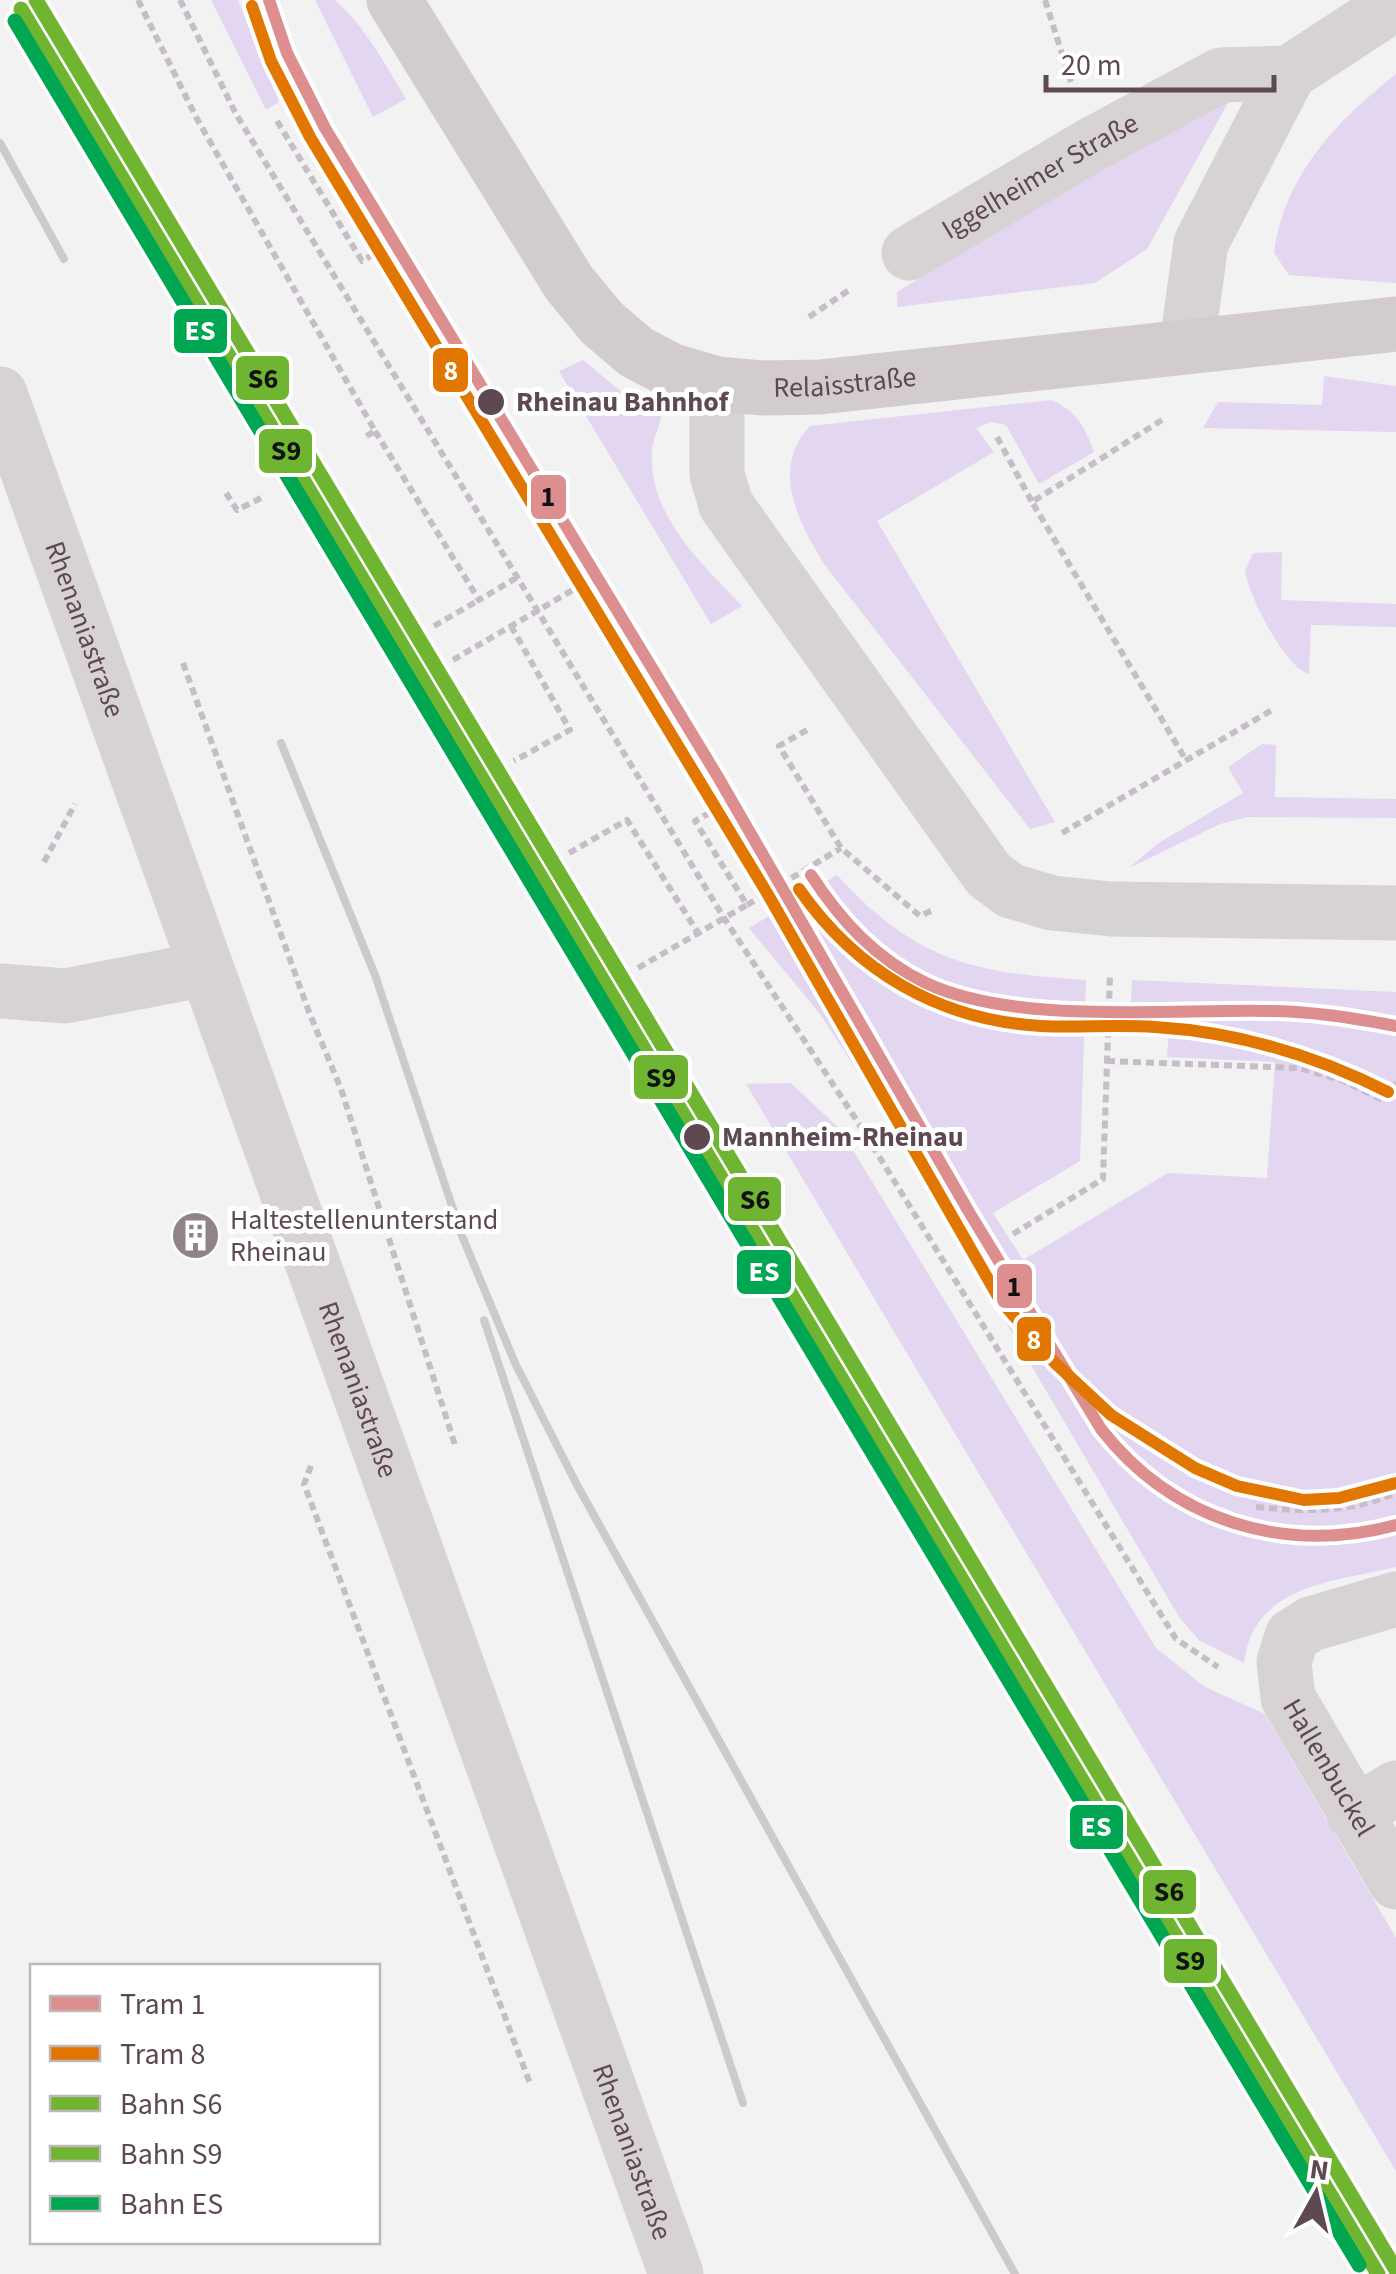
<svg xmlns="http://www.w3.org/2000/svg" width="1396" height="2274" viewBox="0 0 1396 2274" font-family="'Source Sans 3',sans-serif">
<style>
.green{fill:#e3d6f0}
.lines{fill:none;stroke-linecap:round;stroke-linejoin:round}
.path{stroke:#c6bdc8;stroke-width:6;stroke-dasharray:8 5;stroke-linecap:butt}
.minor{stroke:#d7d3d4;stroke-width:55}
.major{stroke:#d2ccce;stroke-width:55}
.rail{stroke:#cecacc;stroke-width:8}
.rail-1-casing{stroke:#fff;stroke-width:22}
.rail-2-casing{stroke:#fff;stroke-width:22}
.rail-3-casing{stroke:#fff;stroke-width:22}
.rail-1{stroke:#70b532;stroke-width:15}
.rail-2{stroke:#70b532;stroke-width:15}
.rail-3{stroke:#00a651;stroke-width:15}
.tram-1-casing{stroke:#fff;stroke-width:20}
.tram-2-casing{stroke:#fff;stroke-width:20}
.tram-1{stroke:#dd8f90;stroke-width:12}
.tram-2{stroke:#e17600;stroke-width:12}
.stop-dot{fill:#5e4851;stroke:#fff;stroke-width:4}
.labels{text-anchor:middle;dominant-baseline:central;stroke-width:10;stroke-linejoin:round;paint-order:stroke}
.street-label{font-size:28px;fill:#5e4851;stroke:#fff}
.stop-label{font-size:28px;font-weight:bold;fill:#5e4851;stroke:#fff;text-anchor:start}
.poi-label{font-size:28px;fill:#5e4851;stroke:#fff;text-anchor:start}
.line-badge{stroke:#fff;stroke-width:4}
.badge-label{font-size:28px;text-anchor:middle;font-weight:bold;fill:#fff}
.pale-badge-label{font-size:28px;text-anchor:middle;font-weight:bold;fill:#111}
</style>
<rect width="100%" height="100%" fill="#f1f2f1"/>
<path class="green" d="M211,0H238L279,102L266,110Z
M315,0H335C366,28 385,64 406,99L373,117Z
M1396,74V283L1289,275L1274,253C1285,174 1336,122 1396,74Z
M1239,83L1147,249L1095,283L897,307V292Z
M583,360L623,393L661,414C661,427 652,438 652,452C648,515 702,564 742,606L711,624L559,371Z
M1324,376L1396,386V432L1203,428L1218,402L1322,405Z
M1051,400C1077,411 1085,427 1094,452L1039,484L1006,425L991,422L976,428L994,452L877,521L1055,822L1030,829L824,564C798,521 770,469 810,426Z
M1282,552L1281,600L1396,604V627L1311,625L1309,674C1285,667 1249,597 1245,571L1253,553Z
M1262,744L1276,745L1275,797L1396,799V818L1248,817L1220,824L1129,868L1157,844L1243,793L1228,767Z
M837,875C916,961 972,973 1086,980L1080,1161L993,1213L1023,1260L1168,1173L1267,1178L1275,1062L1167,1057L1169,1034L1130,1029L1132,980L1396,992V1567C1333,1582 1253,1585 1244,1663L1199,1640L1179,1617L867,1086L820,1014L749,928Z
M791,1083L840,1129L1156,1648L1205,1687L1265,1714L1396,1938V2171L746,1084Z"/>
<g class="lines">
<path class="path" d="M138,0L196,117L375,431L363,438
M180,0L236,114L724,918L861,1127L1176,1639L1218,1667
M1045,0L1071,82
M277,121L362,261L376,253
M809,317L852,288
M1162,420L1032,502L1186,760
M375,431L479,600L516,578
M997,437L1032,502
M226,493L237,510L261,498
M434,626L479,600
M511,626L570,730L514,761
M453,660L578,587
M183,663L309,1012L341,1089L455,1445
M807,730L779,746L841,848L920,916L931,911
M1062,833L1272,710
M569,853L627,820L698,933
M44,862L75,804
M747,905L841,848
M638,968L747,905L695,821L713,811
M1107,1061L1299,1068L1341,1080L1383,1100L1396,1083
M1013,1234L1103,1179L1110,975
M311,1466L304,1484L531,2086
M1256,1507C1306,1512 1349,1513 1396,1493"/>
<g class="minor">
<path id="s1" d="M909,253L1091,145L1221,75L1289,73"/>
<path d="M1187,344L1201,243L1289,73L1396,3"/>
<path d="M717,384V474L726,505L989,875L1011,891L1052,903L1111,909L1396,913"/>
<path id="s2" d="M0,394L676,2274"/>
<path d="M0,991L65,996L206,969"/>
<path id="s3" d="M1396,1599L1311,1624L1292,1636L1284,1662L1288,1698L1396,1882"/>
<path d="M1354,1814L1396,1788"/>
</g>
<path class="major" id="s4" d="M394,0L569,283L602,323L636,352L672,371L717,384L764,388L820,387L1396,324"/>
<path class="rail" d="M0,143L64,259
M281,743L375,975L462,1236L515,1363L576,1483L1015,2274
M484,1320L743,2103"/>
<defs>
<path id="rail-1" d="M36,0L1396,2270"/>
<path id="rail-2" d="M21,9L1378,2274"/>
<path id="rail-3" d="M15,21L1359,2265"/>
</defs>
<use href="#rail-1" class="rail-1-casing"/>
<use href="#rail-2" class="rail-2-casing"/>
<use href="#rail-3" class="rail-3-casing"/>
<use href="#rail-1" class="rail-1"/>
<use href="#rail-2" class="rail-2"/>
<use href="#rail-3" class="rail-3"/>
<defs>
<path id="tram-1" d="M269,0L287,53L325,128L718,777L969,1212L1101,1429C1173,1521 1284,1555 1396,1525
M811,875C841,921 876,959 926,983C1015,1025 1169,1009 1267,1011C1311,1011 1353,1018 1396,1026"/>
<path id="tram-2" d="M252,6L271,61L310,137L767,893L1000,1300L1055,1363L1111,1415L1195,1468L1237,1486L1304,1500L1339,1498L1396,1483
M799,889C857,972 939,1020 1041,1026C1079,1028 1117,1024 1155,1027C1237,1032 1315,1055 1388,1092"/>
</defs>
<use href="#tram-1" class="tram-1-casing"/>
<use href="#tram-2" class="tram-2-casing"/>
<use href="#tram-1" class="tram-1"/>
<use href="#tram-2" class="tram-2"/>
</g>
<defs>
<symbol id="building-disc" viewBox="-11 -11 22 22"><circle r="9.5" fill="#918489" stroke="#fff"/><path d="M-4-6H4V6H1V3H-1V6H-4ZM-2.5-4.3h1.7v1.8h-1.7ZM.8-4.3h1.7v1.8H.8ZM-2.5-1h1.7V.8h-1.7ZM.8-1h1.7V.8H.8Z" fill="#fff"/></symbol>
</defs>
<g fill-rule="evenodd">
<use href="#building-disc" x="168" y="1208" width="55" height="55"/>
</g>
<g class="stop-dot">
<circle cx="491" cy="402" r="15"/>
<circle cx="697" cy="1137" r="15"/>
</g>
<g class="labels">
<g class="street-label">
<text stroke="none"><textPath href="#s1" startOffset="152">Iggelheimer Straße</textPath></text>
<text stroke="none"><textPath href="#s4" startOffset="645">Relaisstraße</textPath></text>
<text stroke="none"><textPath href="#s2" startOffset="250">Rhenaniastraße</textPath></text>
<text stroke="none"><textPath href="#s2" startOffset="1058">Rhenaniastraße</textPath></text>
<text stroke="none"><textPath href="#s3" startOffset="255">Hallenbuckel</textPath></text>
<text stroke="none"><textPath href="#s2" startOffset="1868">Rhenaniastraße</textPath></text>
</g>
<g class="stop-label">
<text x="516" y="402">Rheinau Bahnhof</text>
<text x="722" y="1137">Mannheim-Rheinau</text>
</g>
<g class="poi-label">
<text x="230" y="1220">Haltestellenunterstand<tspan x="230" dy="32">Rheinau</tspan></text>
</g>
</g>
<g class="line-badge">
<rect x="172" y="307" width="57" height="48" rx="10" fill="#00a651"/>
<rect x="431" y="346" width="39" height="48" rx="10" fill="#e17600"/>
<rect x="234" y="354" width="57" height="48" rx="10" fill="#70b532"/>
<rect x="257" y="427" width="57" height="48" rx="10" fill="#70b532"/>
<rect x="529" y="473" width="39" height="48" rx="10" fill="#dd8f90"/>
<rect x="632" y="1053" width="58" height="48" rx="10" fill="#70b532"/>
<rect x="726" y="1175" width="57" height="48" rx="10" fill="#70b532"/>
<rect x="735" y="1248" width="58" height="48" rx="10" fill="#00a651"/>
<rect x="995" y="1262" width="39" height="48" rx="10" fill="#dd8f90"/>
<rect x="1015" y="1315" width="38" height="48" rx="10" fill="#e17600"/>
<rect x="1068" y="1803" width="57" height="48" rx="10" fill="#00a651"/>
<rect x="1141" y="1868" width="57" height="48" rx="10" fill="#70b532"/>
<rect x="1162" y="1937" width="57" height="48" rx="10" fill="#70b532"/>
</g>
<g class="badge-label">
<text x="200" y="340">ES</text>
<text x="451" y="380">8</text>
<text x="764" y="1281">ES</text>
<text x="1034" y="1349">8</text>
<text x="1096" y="1836">ES</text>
</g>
<g class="pale-badge-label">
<text x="263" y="388">S6</text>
<text x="286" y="460">S9</text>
<text x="548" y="506">1</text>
<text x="661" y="1087">S9</text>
<text x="755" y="1209">S6</text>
<text x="1014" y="1296">1</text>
<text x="1169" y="1901">S6</text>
<text x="1190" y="1970">S9</text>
</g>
<rect x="30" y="1964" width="350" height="280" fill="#ffffff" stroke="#bfb6b9" stroke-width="2.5"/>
<rect x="50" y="1996" width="50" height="15" fill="#dd8f90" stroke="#bfb6b9" stroke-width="2.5"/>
<text x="120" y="2014" font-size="30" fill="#5e4851">Tram 1</text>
<rect x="50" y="2046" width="50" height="15" fill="#e17600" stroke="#bfb6b9" stroke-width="2.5"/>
<text x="120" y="2064" font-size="30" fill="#5e4851">Tram 8</text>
<rect x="50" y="2096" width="50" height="15" fill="#70b532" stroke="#bfb6b9" stroke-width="2.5"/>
<text x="120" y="2114" font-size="30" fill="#5e4851">Bahn S6</text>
<rect x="50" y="2146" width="50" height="15" fill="#70b532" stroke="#bfb6b9" stroke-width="2.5"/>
<text x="120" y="2164" font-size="30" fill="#5e4851">Bahn S9</text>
<rect x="50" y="2196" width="50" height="15" fill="#00a651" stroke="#bfb6b9" stroke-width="2.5"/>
<text x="120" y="2214" font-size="30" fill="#5e4851">Bahn ES</text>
<g transform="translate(1316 2194) rotate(8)" stroke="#ffffff" stroke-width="8" paint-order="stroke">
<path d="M0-8L18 38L0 25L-18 38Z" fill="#5e4851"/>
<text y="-15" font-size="28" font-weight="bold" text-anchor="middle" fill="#5e4851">N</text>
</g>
<path d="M1046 75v15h228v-15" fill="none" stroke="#5e4851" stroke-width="5"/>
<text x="1061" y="75" font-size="30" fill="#5e4851" stroke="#ffffff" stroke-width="8" paint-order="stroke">20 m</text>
</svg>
